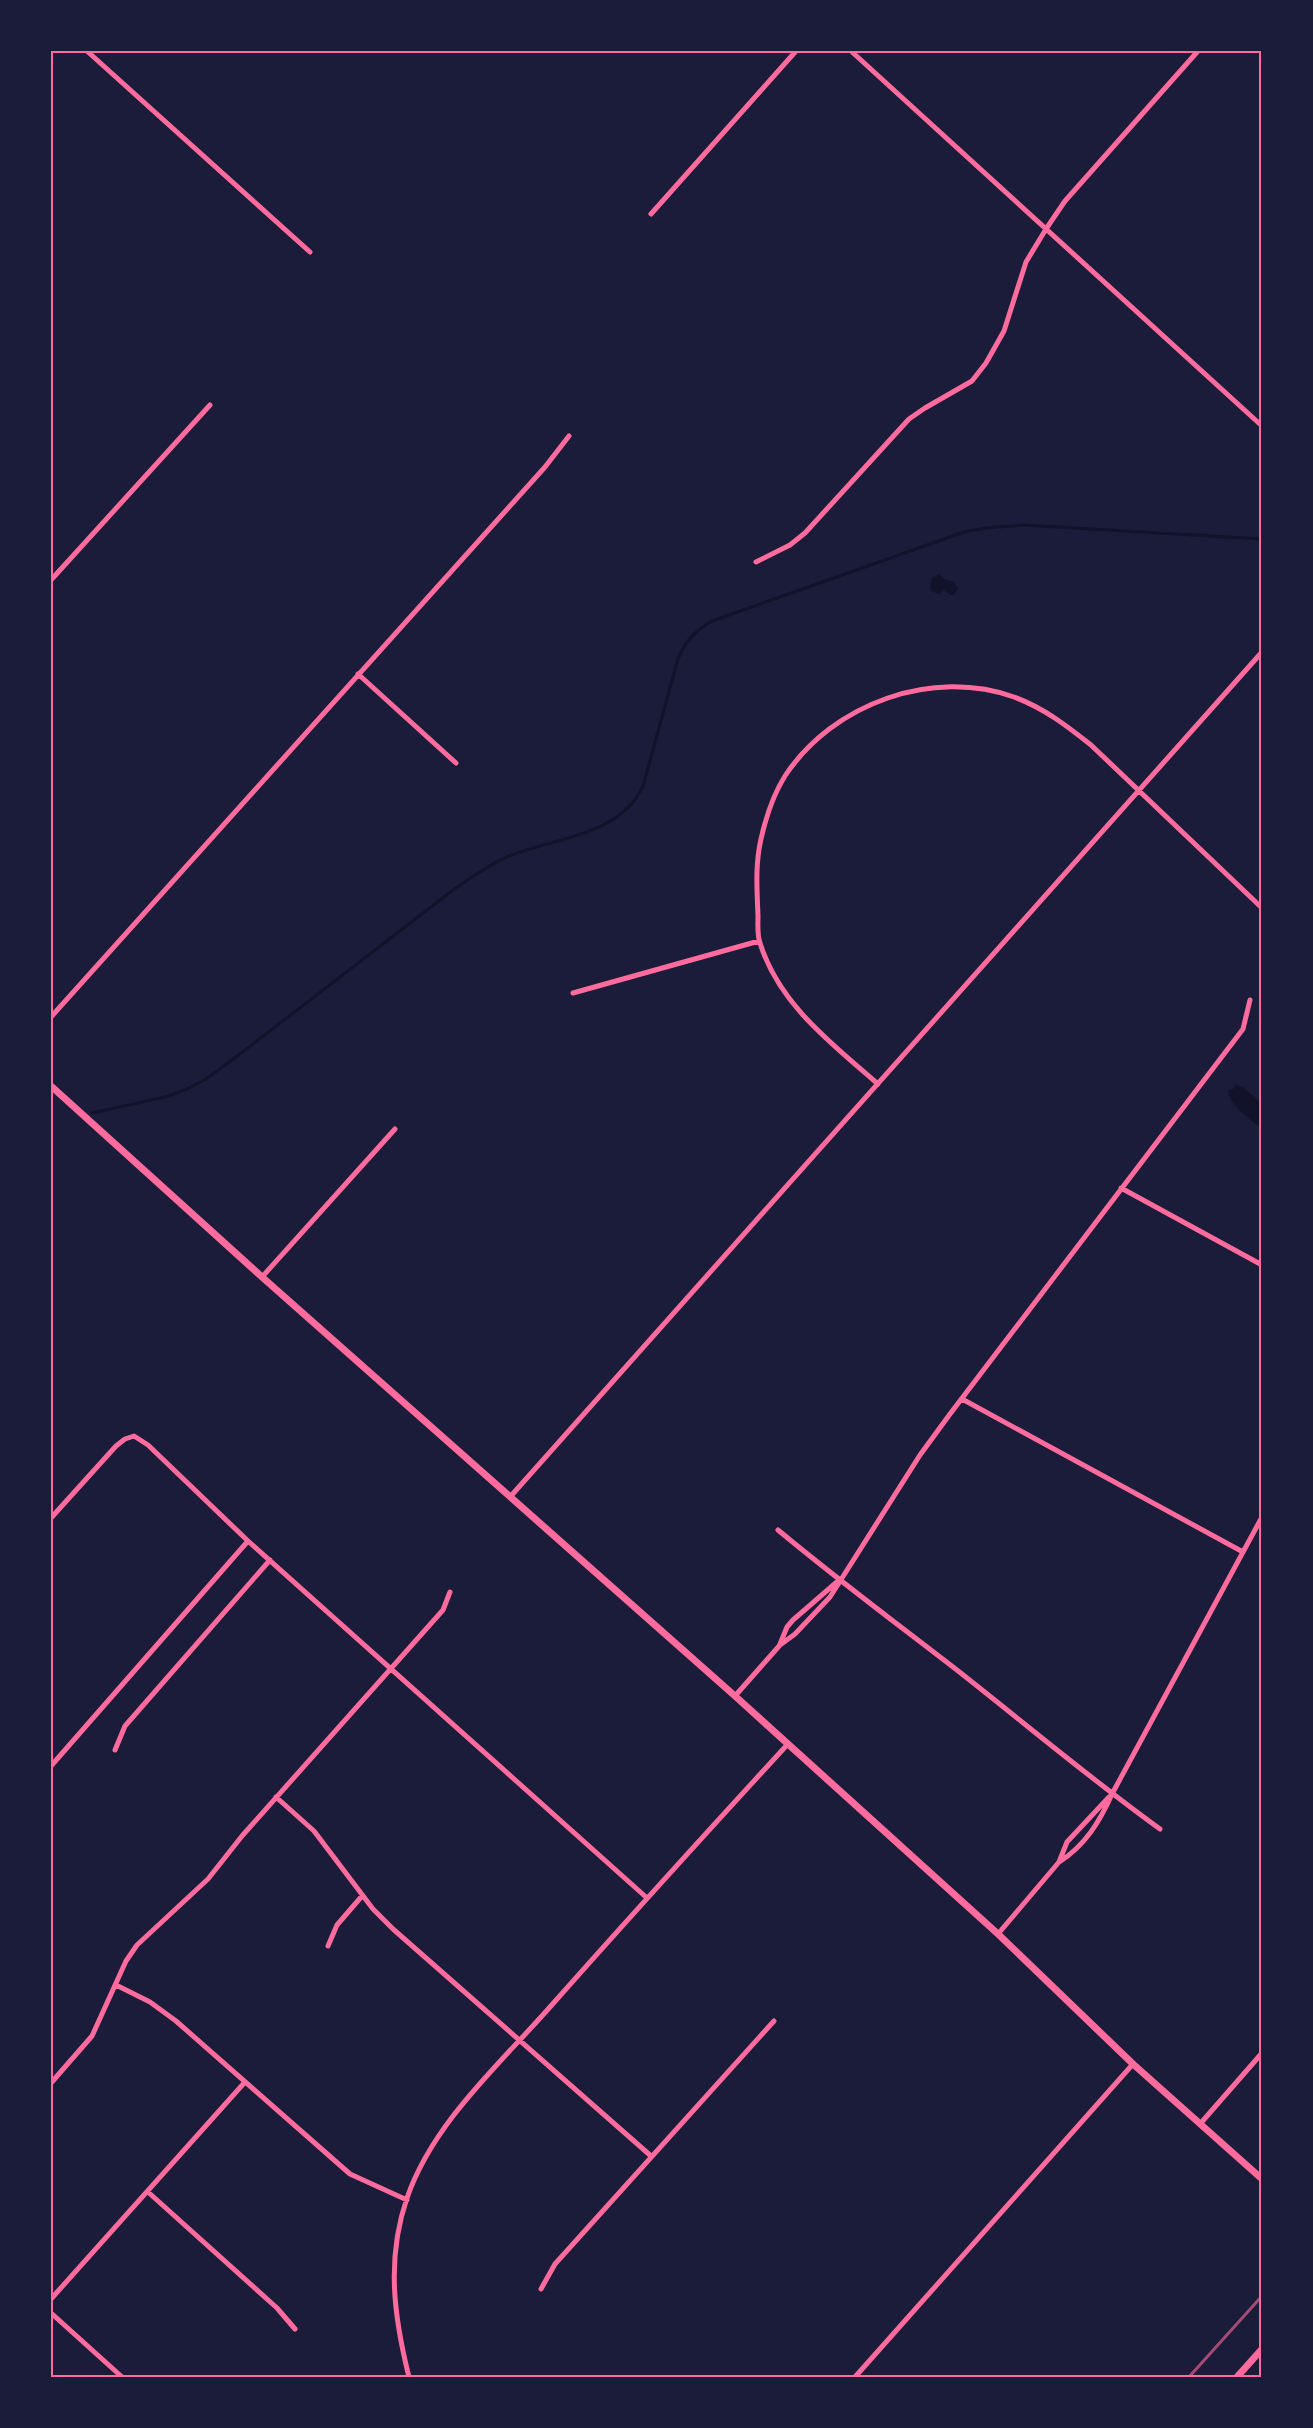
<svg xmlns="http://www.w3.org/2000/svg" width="1313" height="2428" viewBox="0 0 1313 2428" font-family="'DejaVu Sans',sans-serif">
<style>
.water{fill:#12122b}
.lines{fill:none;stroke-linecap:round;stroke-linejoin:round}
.stream{stroke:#12122b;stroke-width:3}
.minor{stroke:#ff6b9d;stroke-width:5}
.tertiary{stroke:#ff6b9d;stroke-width:7}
.rail{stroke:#a44b75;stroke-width:3}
.neatline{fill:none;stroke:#ff6b9d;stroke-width:2}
</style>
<rect width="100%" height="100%" fill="#1b1b3a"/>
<path class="water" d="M939,574L946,580L954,582L958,589L954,595H950L944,590L939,594L931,591L930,587L932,578Z
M1235,1085L1243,1087L1262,1104V1119H1259L1262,1121V1128C1252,1122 1227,1102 1228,1090L1233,1089Z"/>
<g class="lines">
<path class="stream" d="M92,1113L169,1096L187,1089L206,1079L240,1054L457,887C474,876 490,864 509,856C554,838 620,836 643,786L678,659C685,641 695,631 712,621L964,532L985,528L1023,525L1262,539"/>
<path class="minor" d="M87,51L310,252
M851,51L1262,426
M651,214L796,51
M756,562L790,545L805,533L909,419L925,408L972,381L986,363L1004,331L1026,262L1046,229L1065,201L1198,51
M51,580L210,405
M358,674L456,763
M573,993L759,941
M51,1017L545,467L569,436
M878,1084C831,1043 779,1004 760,943C757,935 758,924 758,916C757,889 755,865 761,839C766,817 773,795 785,776C833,703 933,668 1014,697C1044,708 1067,726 1091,745L1262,908
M1121,1188L1262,1265
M262,1277L395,1129
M962,1399L1243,1552
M510,1497L1262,652
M51,1518L116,1446L125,1439L134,1436L148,1445L248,1541L647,1898
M778,1530C838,1580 900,1626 962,1674C1028,1726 1092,1780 1160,1829
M780,1644L787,1627L793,1620L838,1581
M735,1696L780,1645L795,1634L830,1597L920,1455L950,1414L1243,1029L1250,1000
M115,1750L125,1726L270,1560
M51,1766L248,1541
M276,1797L314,1831L373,1909L393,1929L651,2156
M1059,1862C1085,1846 1100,1821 1112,1794L1262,1517
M998,1934L1059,1862L1067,1842L1109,1797
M328,1946L337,1925L362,1896
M116,1985L150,2002L176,2021L350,2174L407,2200
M51,2083L92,2036L126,1961L137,1945L208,1879L242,1836L443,1610L450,1592
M1200,2124L1262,2053
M148,2192L277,2308L295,2329
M541,2289L555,2264L774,2021
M51,2299L245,2082
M51,2313L122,2377
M409,2377C394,2317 386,2259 407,2198C433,2123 498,2066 550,2007C628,1919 707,1832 787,1745
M855,2377L1133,2064"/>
<path class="tertiary" d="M51,1086L262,1277L735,1696L998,1934L1133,2064L1262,2179
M1237,2377L1262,2349"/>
<path class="rail" d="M1189,2377L1262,2296"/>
</g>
<rect width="1313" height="2428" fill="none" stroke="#1b1b3a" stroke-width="105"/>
<rect x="52" y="52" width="1208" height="2324" class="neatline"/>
</svg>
